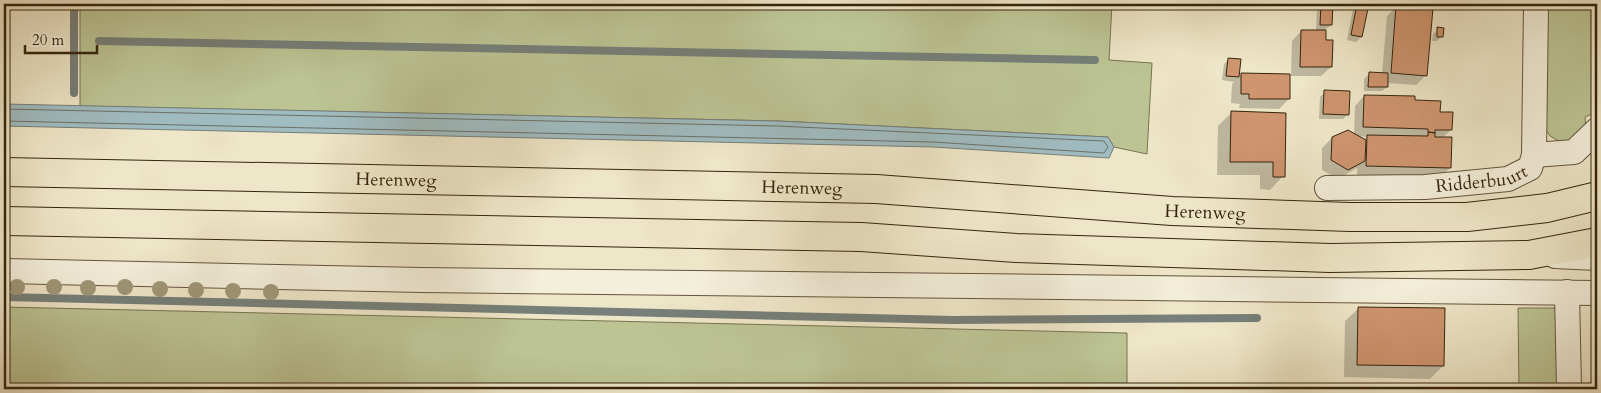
<svg xmlns="http://www.w3.org/2000/svg" width="1601" height="393" viewBox="0 0 1601 393" font-family="Cardo,serif">
<style>
.green{fill:#bcc494;stroke:#797450}
.water{fill:#a0bcc1;stroke:#767f79}
.shadow{fill:#0003;fill-rule:evenodd}
.lines{fill:none;stroke-linecap:round;stroke-linejoin:round}
.shore{stroke:#6b7067;stroke-width:1}
.stream{stroke:#767f79;stroke-width:8}
.building{fill:#ce956f;stroke:#36240d}
.minor-casing{stroke:#64543c;stroke-width:26}
.major-casing{stroke:#36240d;stroke-width:30}
.minor{stroke:#f4efdb;stroke-width:24}
.major{stroke:#eee6c8;stroke-width:28}
.tree{fill:#9f9678}
.labels{text-anchor:middle;dominant-baseline:central;stroke-width:4;stroke-linejoin:round;paint-order:stroke}
.street-label{font-size:18px;fill:#36240d;stroke:#f4efdb}
</style>
<rect width="100%" height="100%" fill="#eee6c8"/>
<filter id="stains"><feTurbulence type="fractalNoise" baseFrequency=".004" numOctaves="4"/><feColorMatrix values="0 0 0 0 .2 0 0 0 0 .09 0 0 0 0 .02 0 0 0 .5 -.17"/></filter>
<radialGradient id="worn" r=".72"><stop offset=".6" stop-color="#630" stop-opacity="0"/><stop offset="1" stop-color="#630" stop-opacity=".3"/></radialGradient>
<path class="green" d="M80,4H1112L1109,60L1152,63L1147,154L1114,147L1108,137L778,121L80,106Z
M1544,4H1597V112L1585,117L1586,130L1566,145L1550,136L1543,125Z
M4,307L1127,333V389H4Z
M1518,308H1559L1561,389H1519Z"/>
<path class="water" d="M4,104L778,121L1108,137L1114,147L1109,158L933,147L4,126Z"/>
<path class="shadow" d="M1321,4H1332L1331,25L1325,30V41L1331,67L1321,76H1289V99L1279,109L1239,108L1240,104L1231,103L1232,84L1234,82L1222,80L1224,64L1229,59L1240,60L1238,78L1241,74L1291,75L1292,41L1301,31H1316L1317,9Z
M1354,4H1367L1361,37L1356,42L1347,40Z
M1396,7L1426,75L1416,85L1387,83V87L1382,91H1364V79L1369,74H1382L1387,16Z
M1438,29L1442,36L1437,41H1432L1433,34Z
M1325,92L1348,114L1343,119H1319L1320,97Z
M1364,96L1414,101L1439,113L1451,130L1442,138L1450,168L1440,177L1357,175V168L1338,179L1322,170V148L1332,138L1354,135L1355,106ZM1357,136L1367,137L1363,140Z
M1231,113L1285,114L1283,176L1270,190L1260,189V175H1217L1218,126Z
M1359,308L1443,366L1430,379L1344,377L1345,321Z"/>
<g class="lines">
<path class="shore" d="M4,109L777,126L1104,141L1108,147L1104,153L933,142L4,121"/>
<path class="stream" d="M99,41L1095,60
M74,93V4
M4,297L952,320L1257,318"/>
</g>
<path class="building" d="M1321,4H1333L1332,25H1320Z
M1357,4H1369L1362,37L1351,35Z
M1396,5L1433,8L1427,76L1391,73Z
M1437,27L1444,28L1443,37H1437Z
M1301,30H1326V40H1333L1332,67H1300Z
M1228,58L1241,59L1239,77L1226,76Z
M1369,72L1388,73V87H1368Z
M1241,73L1290,74V99H1249V94H1241Z
M1324,90L1350,91L1349,115L1323,114Z
M1364,95L1415,96V100L1441,101L1440,112H1453L1452,130H1435V133L1428,132V129L1363,127Z
M1231,111L1286,113L1285,177H1273V162H1230Z
M1348,130L1366,140L1365,161L1348,170L1331,160L1332,137Z
M1428,132L1435,133V137H1452L1451,168L1366,166L1367,135L1428,136Z
M1358,307L1445,308L1444,366L1357,365Z"/>
<g class="lines">
<defs>
<g id="minor">
<path d="M1534,155L1574,152L1597,130"/>
<path id="s1" d="M1327,188L1425,187L1508,179L1530,168L1534,155L1536,4"/>
<path d="M1555,256L1597,258"/>
<path d="M4,271L422,280L1597,293"/>
<path d="M1567,292L1569,389"/>
</g>
<g id="major">
<path id="s2" d="M4,172L876,189L1172,211L1350,217H1467L1547,208L1597,196"/>
<path d="M4,221L861,237L1016,248L1330,258L1529,255L1597,242"/>
</g>
</defs>
<use href="#minor" class="minor-casing"/>
<use href="#major" class="major-casing"/>
<use href="#minor" class="minor"/>
<use href="#major" class="major"/>
</g>
<g class="tree">
<circle cx="17" cy="287" r="8"/>
<circle cx="54" cy="287" r="8"/>
<circle cx="125" cy="287" r="8"/>
<circle cx="88" cy="288" r="8"/>
<circle cx="160" cy="289" r="8"/>
<circle cx="196" cy="290" r="8"/>
<circle cx="233" cy="291" r="8"/>
<circle cx="271" cy="292" r="8"/>
</g>
<g class="labels">
<g class="street-label">
<text stroke="none"><textPath href="#s1" startOffset="155">Ridderbuurt</textPath></text>
<text stroke="none"><textPath href="#s2" startOffset="392">Herenweg</textPath></text>
<text stroke="none"><textPath href="#s2" startOffset="798">Herenweg</textPath></text>
<text stroke="none"><textPath href="#s2" startOffset="1202">Herenweg</textPath></text>
</g>
</g>
<rect width="1601" height="393" fill="none" stroke="#eee6c8" stroke-width="20"/>
<rect x="5" y="5" width="1591" height="383" fill="none" stroke="#36240d" stroke-width="2.5"/>
<rect x="10" y="10" width="1581" height="373" fill="none" stroke="#36240d"/>
<path d="M25 45v8h72v-8" fill="none" stroke="#36240d" stroke-width="2.5"/>
<text x="32" y="45" font-size="15" fill="#36240d" stroke="#f4efdb" stroke-width="4" paint-order="stroke">20 m</text>
<rect width="100%" height="100%" filter="url(#stains)"/>
<rect width="100%" height="100%" fill="url(#worn)"/>
</svg>
